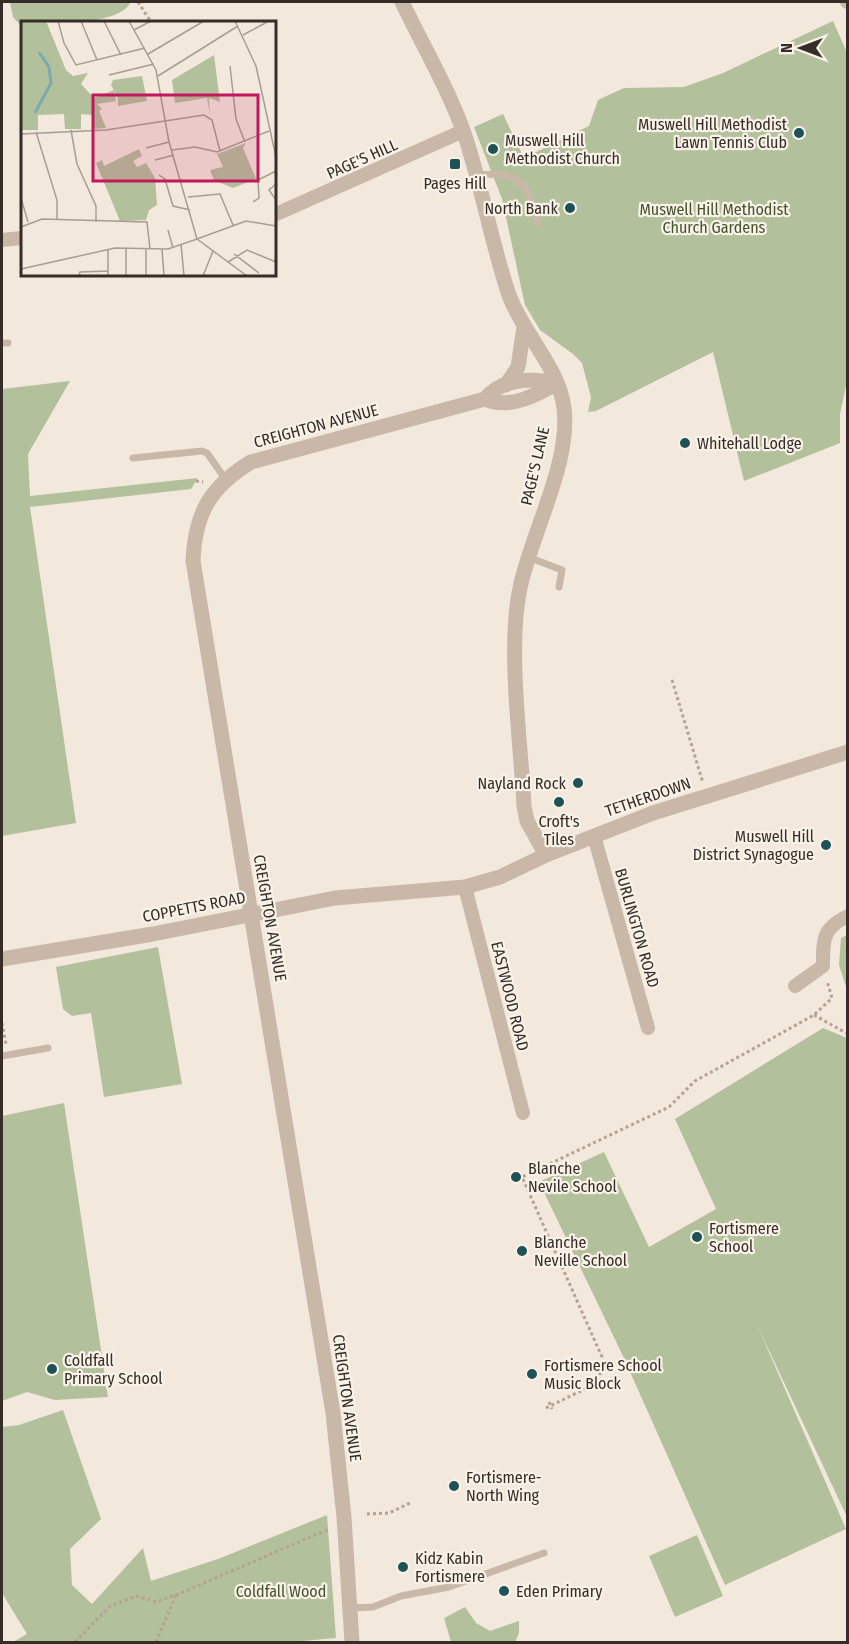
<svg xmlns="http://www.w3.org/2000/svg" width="849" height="1644" viewBox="0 0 849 1644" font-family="'Fira Sans Condensed',sans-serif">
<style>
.green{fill:#b3c09c}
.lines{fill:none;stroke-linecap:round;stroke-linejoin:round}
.path{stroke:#b5a292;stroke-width:3;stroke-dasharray:3 3;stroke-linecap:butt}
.service{stroke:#c9b8a8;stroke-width:7}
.minor{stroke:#c9b8a8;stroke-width:14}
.tertiary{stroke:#c9b8a8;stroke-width:15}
.poi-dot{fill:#1e5257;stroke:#f9f2e8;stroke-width:2}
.labels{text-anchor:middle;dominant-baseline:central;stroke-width:4.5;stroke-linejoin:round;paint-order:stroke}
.poi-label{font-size:16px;fill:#362d28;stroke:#f9f2e8;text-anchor:start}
.street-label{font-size:16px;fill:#362d28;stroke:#f9f2e8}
.park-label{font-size:16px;fill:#45542c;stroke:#f9f2e8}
.inset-river{fill:none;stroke:#7babae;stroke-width:3}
.inset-road{fill:none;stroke:#a79d94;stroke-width:1.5}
.view{fill:#c2185b;fill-opacity:0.15;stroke:#c2185b;stroke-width:3}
.inset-edge{fill:none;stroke:#362d28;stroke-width:3}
</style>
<rect width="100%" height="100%" fill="#f2e8dc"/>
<path class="green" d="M10,2H129L130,4C113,27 50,22 22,22V27L13,17Z
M833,21L848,55V376L840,414V443L744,481L713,352L596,411L588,412L591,397L582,363L573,354L540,330L525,305L502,199L474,127L503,114L524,158L589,126L598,100L624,88L684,87L723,73Z
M70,381L28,454L30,496L198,478L191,489L30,507L76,823L2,836V389Z
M847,935V990L839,965L841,938Z
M158,947L182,1084L104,1097L91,1013L72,1016L63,1009L56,967Z
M823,1028L847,1038V1517L758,1327L846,1529L725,1585L623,1356L539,1182L604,1152L649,1247L716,1209L675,1119Z
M64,1103L108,1397L55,1400L27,1392L2,1401V1116Z
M63,1410L101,1519L70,1549L72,1585L92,1604L143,1548L151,1581L218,1559L327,1515L336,1638L291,1642H13L27,1634L2,1593V1427L19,1425Z
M697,1535L723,1596L675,1617L649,1556Z
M465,1607L476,1623L490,1631L519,1621V1633L515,1642H451L444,1618Z"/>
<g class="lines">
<path class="path" d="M138,2L151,22
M196,481L203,482
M672,680L703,783
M814,1015L848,1034
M2,1023L6,1044
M549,1402L552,1409
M546,1408L599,1382L602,1357L522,1177L669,1107L695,1081L814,1015L832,998L827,981
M367,1514L389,1513L410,1503
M75,1642L110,1606L136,1596L156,1602L176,1595L329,1529
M156,1642L176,1595"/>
<path class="service" d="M476,175C519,171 528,182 538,223
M2,343H8
M133,458L202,451L207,453L226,480
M528,557L562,570L559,587
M2,1056L48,1048
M350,1608L373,1607L401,1596L449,1587L544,1553"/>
<path class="minor" d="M847,2H848
M274,215L463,131
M2,240L22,238
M594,836L648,1028
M465,887L523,1113
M795,986L823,966C823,940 822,928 848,916"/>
<path class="tertiary" d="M402,2C422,44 448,88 464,133C482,186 491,242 509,295C523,334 559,367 564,408C571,463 531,534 520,588C507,649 521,743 524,806L527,821L546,855
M506,385L518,367L524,327
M485,399C509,410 537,395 557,383
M2,959L153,934L335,898L465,887L500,877L546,855L653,813L848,752
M352,1642L344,1517L333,1413L193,561C195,513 210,487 251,462L485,399C503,377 532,378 557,383"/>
</g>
<g class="poi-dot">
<circle cx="799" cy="133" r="6"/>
<circle cx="493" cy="149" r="6"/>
<rect x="449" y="158" width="12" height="12" rx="3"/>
<circle cx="570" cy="208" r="6"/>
<circle cx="685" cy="443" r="6"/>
<circle cx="578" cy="783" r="6"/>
<circle cx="559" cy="802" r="6"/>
<circle cx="826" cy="845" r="6"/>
<circle cx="516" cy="1177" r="6"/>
<circle cx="697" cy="1237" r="6"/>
<circle cx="522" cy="1251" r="6"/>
<circle cx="52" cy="1369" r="6"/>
<circle cx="532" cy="1374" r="6"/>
<circle cx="454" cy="1486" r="6"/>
<circle cx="403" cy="1567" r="6"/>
<circle cx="504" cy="1591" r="6"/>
</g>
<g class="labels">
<g class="poi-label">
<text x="787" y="124" text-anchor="end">Muswell Hill Methodist<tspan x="787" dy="18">Lawn Tennis Club</tspan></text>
<text x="505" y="140">Muswell Hill<tspan x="505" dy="18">Methodist Church</tspan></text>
<text x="455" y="183" text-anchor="middle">Pages Hill</text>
<text x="558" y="208" text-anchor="end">North Bank</text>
<text x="697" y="443">Whitehall Lodge</text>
<text x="566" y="783" text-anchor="end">Nayland Rock</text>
<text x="559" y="821" text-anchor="middle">Croft's<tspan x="559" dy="18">Tiles</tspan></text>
<text x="814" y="836" text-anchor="end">Muswell Hill<tspan x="814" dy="18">District Synagogue</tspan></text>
<text x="528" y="1168">Blanche<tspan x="528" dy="18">Nevile School</tspan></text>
<text x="709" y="1228">Fortismere<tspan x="709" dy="18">School</tspan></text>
<text x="534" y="1242">Blanche<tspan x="534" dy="18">Neville School</tspan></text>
<text x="64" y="1360">Coldfall<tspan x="64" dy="18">Primary School</tspan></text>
<text x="544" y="1365">Fortismere School<tspan x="544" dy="18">Music Block</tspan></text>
<text x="466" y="1477">Fortismere-<tspan x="466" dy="18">North Wing</tspan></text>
<text x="415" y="1558">Kidz Kabin<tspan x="415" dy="18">Fortismere</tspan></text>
<text x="516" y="1591">Eden Primary</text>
</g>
<g class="street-label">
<text transform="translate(362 159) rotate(-24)">PAGE'S HILL</text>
<text transform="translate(316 426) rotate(-15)">CREIGHTON AVENUE</text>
<text transform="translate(535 466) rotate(-77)">PAGE'S LANE</text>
<text transform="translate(648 797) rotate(-19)">TETHERDOWN</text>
<text transform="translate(194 907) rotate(-11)">COPPETTS ROAD</text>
<text transform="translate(270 918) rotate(80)">CREIGHTON AVENUE</text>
<text transform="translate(637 928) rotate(74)">BURLINGTON ROAD</text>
<text transform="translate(510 996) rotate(76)">EASTWOOD ROAD</text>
<text transform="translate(347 1398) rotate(82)">CREIGHTON AVENUE</text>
</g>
<g class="park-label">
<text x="714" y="209">Muswell Hill Methodist<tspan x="714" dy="18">Church Gardens</tspan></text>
<text x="281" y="1591">Coldfall Wood</text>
</g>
</g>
<g transform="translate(21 21)">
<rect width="255" height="255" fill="#f2e8dc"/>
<path d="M0,0H25L45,49L52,55L67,52L60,63L73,77L93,69L95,80L76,83L81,88L78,90L85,107L72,108L71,94L60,93V108H44L43,93L17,94V109H0ZM193,34L199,81L188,77L189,94L186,77L154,82L151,59ZM121,55L126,80L97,85V77L90,64L92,59ZM225,122L222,127L235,158L212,167L193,159L189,149L202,146L196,133ZM118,128L121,135L112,140L116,146L125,142L134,157L136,184L128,189L125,199L99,200L75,142L81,139L83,145Z" fill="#b3c09c"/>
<path class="inset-river" d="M14,92L30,62L28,46L18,31"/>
<path class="inset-road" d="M37,0L43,22L55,44L124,27M60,0L76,39M83,0L100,34M108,0L135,49L148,121L176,218L225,200L255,205M214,0L235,45L255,136M113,9L130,0M222,14L248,0M127,33L183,0M209,45L215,98L224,121M88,54L133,43M137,55L217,5M50,109L56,143L75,185V201M15,111L36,179V198M0,113L85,109L183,94L191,99L199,130M125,127L148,121M151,129L174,126L196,131L248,110M134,139L153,134M138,154L144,158L152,185L169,189M255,163L248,169L255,179M167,176L199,173L212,204M0,177L7,201M232,181L238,177L237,159L255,150M0,206L21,198L126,201L129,228M147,209L152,227M160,223L163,255M105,227V255M125,228V255M141,228L143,255M87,229V255M213,233L238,252M207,241L226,229L255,241M0,248L94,227L147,228L176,218L226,255M58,255L59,251L87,250M182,255L192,230"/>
<path class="view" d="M72,74H237V160H72Z"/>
<rect width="255" height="255" class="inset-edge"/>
</g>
<rect width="849" height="1644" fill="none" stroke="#362d28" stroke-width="6"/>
<g transform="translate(801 48) rotate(270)" stroke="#f9f2e8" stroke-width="4.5" paint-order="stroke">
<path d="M0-4.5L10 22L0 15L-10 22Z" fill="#362d28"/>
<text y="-9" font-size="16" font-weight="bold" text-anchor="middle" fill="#362d28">N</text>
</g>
</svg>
